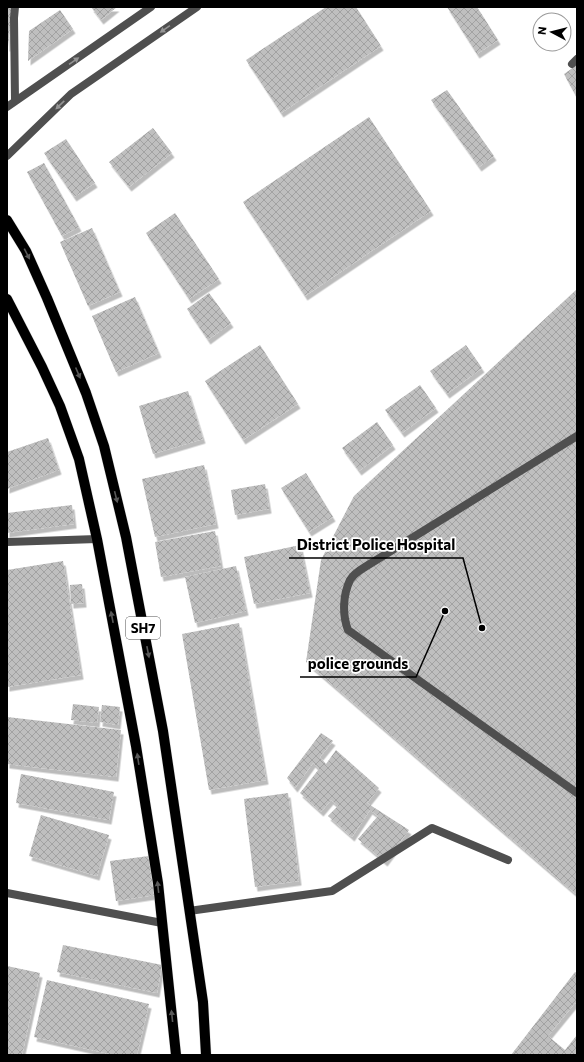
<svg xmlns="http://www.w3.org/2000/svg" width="584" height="1062" viewBox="0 0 584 1062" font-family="Commissioner,sans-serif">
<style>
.building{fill:url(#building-cross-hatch);filter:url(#shadow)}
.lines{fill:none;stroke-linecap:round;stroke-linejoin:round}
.primary-casing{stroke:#dbdbdb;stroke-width:11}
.service{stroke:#4f4f4f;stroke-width:8}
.minor{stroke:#4f4f4f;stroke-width:8}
.primary{stroke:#000;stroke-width:10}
.oneway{fill:#959595}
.oneway2{fill:#595959}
.labels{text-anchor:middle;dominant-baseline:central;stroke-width:3.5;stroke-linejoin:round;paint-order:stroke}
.shield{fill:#fff;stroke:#4c4c4c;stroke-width:1}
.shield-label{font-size:13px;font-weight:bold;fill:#000}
.leader{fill:none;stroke:#000;stroke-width:1.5}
.callout-dot{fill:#000;stroke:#fff;stroke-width:1.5}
.callout-label{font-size:15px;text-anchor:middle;font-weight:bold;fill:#000;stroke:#fff;stroke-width:3.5;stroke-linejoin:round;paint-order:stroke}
</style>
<defs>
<pattern id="building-cross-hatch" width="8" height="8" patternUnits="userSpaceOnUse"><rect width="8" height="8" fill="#bfbfbf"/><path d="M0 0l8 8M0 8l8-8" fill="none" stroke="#a2a2a2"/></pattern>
<filter id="shadow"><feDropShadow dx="2.5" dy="4.5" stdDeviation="0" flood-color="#0004"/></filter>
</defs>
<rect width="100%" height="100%" fill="#fff"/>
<path class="building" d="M7,7H12L8,47H7Z
M91,7H117L101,20Z
M326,7H356L381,46L281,113L246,60Z
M447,7H477L498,40L477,54Z
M60,10L73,29L28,61L29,31Z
M577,65V98L564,74Z
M447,90L494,156L479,167L431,100Z
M369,117L431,211L305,296L243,202Z
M153,128L172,153L129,187L109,162Z
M66,139L95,183L74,197L44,153Z
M44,163L79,227L62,236L27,172Z
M175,213L219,279L189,299L146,233Z
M92,228L120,292L88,306L60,242Z
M577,289V895L306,662L321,560L354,496Z
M209,293L231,323L208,340L187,309Z
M135,297L159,353L116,372L92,316Z
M260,345L298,404L243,440L205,381Z
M466,345L482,368L447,394L430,371Z
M420,385L436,408L402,433L385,410Z
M188,391L203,439L153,454L139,406Z
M377,422L393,445L359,471L342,448Z
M48,438L59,470L7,489V452Z
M204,465L216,524L155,537L142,479Z
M306,473L333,517L309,532L281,488Z
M265,484L269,509L235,515L231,490Z
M72,505L74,524L7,533V513Z
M215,531L221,566L161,577L155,542Z
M300,545L310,593L254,604L244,557Z
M63,561L81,675L7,687V570Z
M236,566L246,611L195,623L185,577Z
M82,584L84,603L71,604L70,585Z
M239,623L266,780L209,790L182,634Z
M73,704L99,707L97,723L71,720Z
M102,705L120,707L118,725L100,722Z
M7,717L121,730L116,777L7,764Z
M321,733L333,741L320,757L326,764L336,750L379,788L367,803L409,830L385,862L358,839L378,816L370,810L352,837L328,816L338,806L331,800L321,812L300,793L319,769L313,763L295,788L287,778Z
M21,774L114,792L109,820L16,803Z
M288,793L299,881L255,887L244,799Z
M41,815L109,835L97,876L29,856Z
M149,856L155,895L116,901L110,861Z
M63,945L162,965L157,993L57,972Z
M7,966L40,973L22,1055H7Z
M575,972L577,973V1004L575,1003L548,1036L565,1050L577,1035V1055H511Z
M47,980L149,1004L137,1055H114L34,1037Z"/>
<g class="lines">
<defs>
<path id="primary" d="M7,220L26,251L47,298L86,393L104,446L126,537L163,731L203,1002L206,1055
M7,299L42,367L60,406L79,459L97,539L136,746L158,883L176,1055"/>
</defs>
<use href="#primary" class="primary-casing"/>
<path class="service" d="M189,911L332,891L432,828L508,860"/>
<path class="minor" d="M15,7L14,18L15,101
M572,64L577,59
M7,107L151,7
M7,156L71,94L197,7
M577,436L365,567C360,570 353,575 350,580C343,595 342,614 348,630L577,793
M7,542L97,539
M7,893L162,923"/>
<use href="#primary" class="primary"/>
</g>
<defs><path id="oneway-solid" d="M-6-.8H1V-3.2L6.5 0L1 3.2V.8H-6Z"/></defs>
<g class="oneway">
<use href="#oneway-solid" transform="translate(165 29) rotate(145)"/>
<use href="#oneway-solid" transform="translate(74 61) rotate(-35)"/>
<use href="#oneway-solid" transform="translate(60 105) rotate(136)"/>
</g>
<g class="oneway2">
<use href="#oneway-solid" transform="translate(27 254) rotate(63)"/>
<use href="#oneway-solid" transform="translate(78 373) rotate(67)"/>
<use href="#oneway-solid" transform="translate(116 497) rotate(76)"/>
<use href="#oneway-solid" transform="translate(112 617) rotate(-101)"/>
<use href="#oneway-solid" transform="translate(148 652) rotate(79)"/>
<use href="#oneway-solid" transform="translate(138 759) rotate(-99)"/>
<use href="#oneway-solid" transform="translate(158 887) rotate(-97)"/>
<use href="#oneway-solid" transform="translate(172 1016) rotate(-96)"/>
</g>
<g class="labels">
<rect class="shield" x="126" y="617" width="34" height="22" rx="3"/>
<g class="shield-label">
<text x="143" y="628">SH7</text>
</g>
</g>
<path class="leader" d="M482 628L463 558H289M445 611L416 677H300"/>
<g class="callout-dot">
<circle cx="482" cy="628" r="4"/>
<circle cx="445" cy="611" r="4"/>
</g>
<g class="callout-label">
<text x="376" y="550">District Police Hospital</text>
<text x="358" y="669">police grounds</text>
</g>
<rect width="584" height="1062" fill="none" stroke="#000000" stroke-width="16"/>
<g transform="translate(552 32) rotate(277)"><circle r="19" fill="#ffffff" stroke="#999999"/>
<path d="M0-3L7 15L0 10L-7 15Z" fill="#000000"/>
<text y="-6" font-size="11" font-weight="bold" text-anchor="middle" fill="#000000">N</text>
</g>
</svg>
